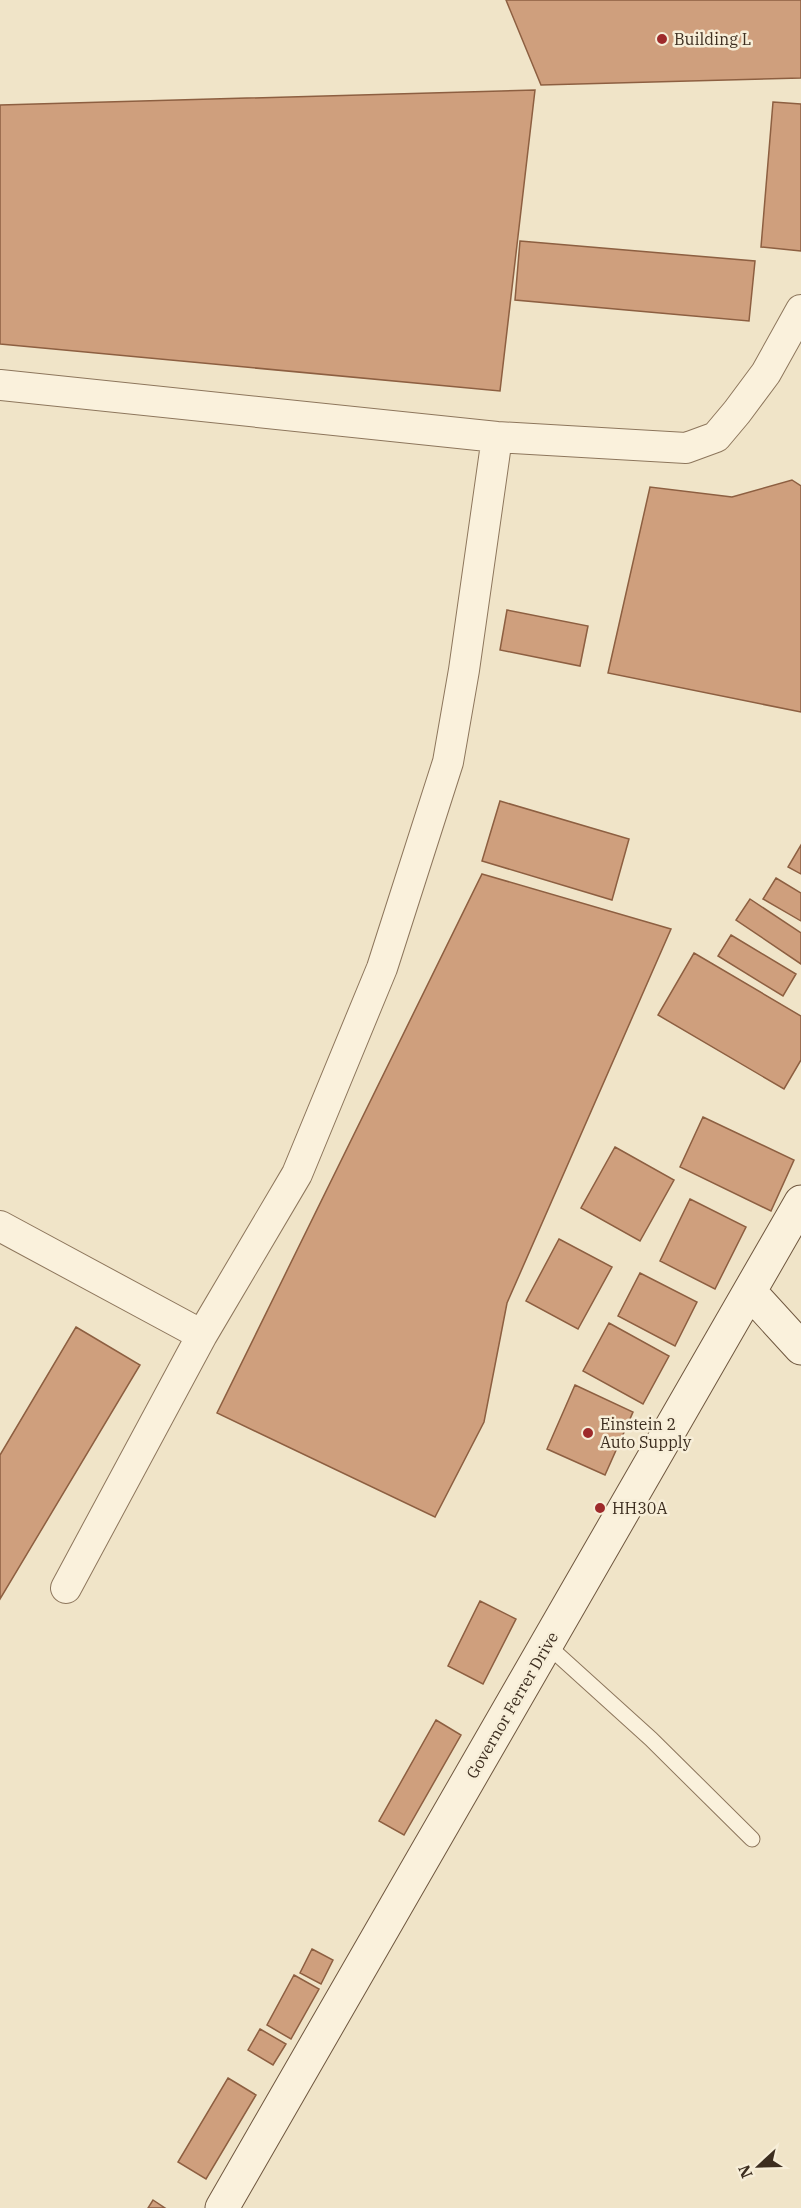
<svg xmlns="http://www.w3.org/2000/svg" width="801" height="2208" viewBox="0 0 801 2208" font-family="'IBM Plex Serif',serif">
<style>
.building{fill:#cf9f7d;stroke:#8d5f41;stroke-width:1.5}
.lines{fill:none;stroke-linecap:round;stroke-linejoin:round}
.lane-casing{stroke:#8d765c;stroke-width:17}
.street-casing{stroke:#8d765c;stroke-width:32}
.secondary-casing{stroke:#6f573f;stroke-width:35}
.lane{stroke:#faf1dc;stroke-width:15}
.street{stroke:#faf1dc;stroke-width:30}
.secondary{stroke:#faf1dc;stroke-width:33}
.poi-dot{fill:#9e2a2b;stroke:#f7eed8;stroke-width:2}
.labels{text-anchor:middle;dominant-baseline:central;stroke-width:5;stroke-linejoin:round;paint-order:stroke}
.poi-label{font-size:16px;fill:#3d2e20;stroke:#f7eed8;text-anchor:start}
.street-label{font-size:16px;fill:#3d2e20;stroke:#f7eed8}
</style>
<rect width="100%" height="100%" fill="#f0e4c8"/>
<path class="building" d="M506,0H801V78L541,85Z
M535,90L500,391L0,344V105Z
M773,102L801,104V251L761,247Z
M520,241L755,261L749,321L515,300Z
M792,480L801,486V712L608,673L650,487L732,497Z
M507,610L588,626L580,666L500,650Z
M500,801L629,839L612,900L482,861Z
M801,845V874L788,867Z
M482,874L671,929L507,1303L484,1422L435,1517L217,1413Z
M776,878L801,893V921L763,899Z
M750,899L801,933V964L736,920Z
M731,935L796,974L783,996L718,956Z
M694,953L801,1016V1060L784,1089L658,1015Z
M703,1117L794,1160L771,1211L680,1167Z
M615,1147L674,1180L640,1241L581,1208Z
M690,1199L746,1227L715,1289L660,1261Z
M559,1239L612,1267L578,1329L526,1301Z
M640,1273L697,1302L675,1346L618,1316Z
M609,1323L669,1356L643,1404L583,1371Z
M76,1327L140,1365L0,1599V1455Z
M575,1385L633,1412L605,1475L547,1449Z
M480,1601L516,1619L483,1684L448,1666Z
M436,1720L461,1735L404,1835L379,1821Z
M312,1949L333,1960L321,1984L300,1973Z
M294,1975L319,1989L291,2039L267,2025Z
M260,2029L286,2044L273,2065L248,2050Z
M228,2078L256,2095L206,2179L178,2162Z
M153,2200L165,2208H148Z"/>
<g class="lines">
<defs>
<path id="lane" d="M546,1644L651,1739L752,1839"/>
<path id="street" d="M0,385L497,437L686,448L716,437L737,412L766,373L801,310
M0,1226L202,1335
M66,1588L202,1335L297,1174L382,968L448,762L464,670L497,437"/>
<path id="secondary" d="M750,1292L801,1348
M222,2208L801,1202"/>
</defs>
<use href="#lane" class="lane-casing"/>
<use href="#street" class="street-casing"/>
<use href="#secondary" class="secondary-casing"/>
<use href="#lane" class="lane"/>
<use href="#street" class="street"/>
<use href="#secondary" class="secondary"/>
</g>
<g class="poi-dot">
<circle cx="662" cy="39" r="6"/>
<circle cx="588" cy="1433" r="6"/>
<circle cx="600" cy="1508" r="6"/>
</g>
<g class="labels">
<g class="poi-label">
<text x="674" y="39">Building L</text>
<text x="600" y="1424">Einstein 2<tspan x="600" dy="18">Auto Supply</tspan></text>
<text x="612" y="1508">HH30A</text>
</g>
<g class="street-label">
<text transform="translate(512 1705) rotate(-60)">Governor Ferrer Drive</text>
</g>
</g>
<g transform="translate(759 2166) rotate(248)" stroke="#f7eed8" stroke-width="4.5" paint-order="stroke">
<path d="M0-4.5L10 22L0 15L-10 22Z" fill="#3d2e20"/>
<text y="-9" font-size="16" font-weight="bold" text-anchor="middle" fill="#3d2e20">N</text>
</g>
</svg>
